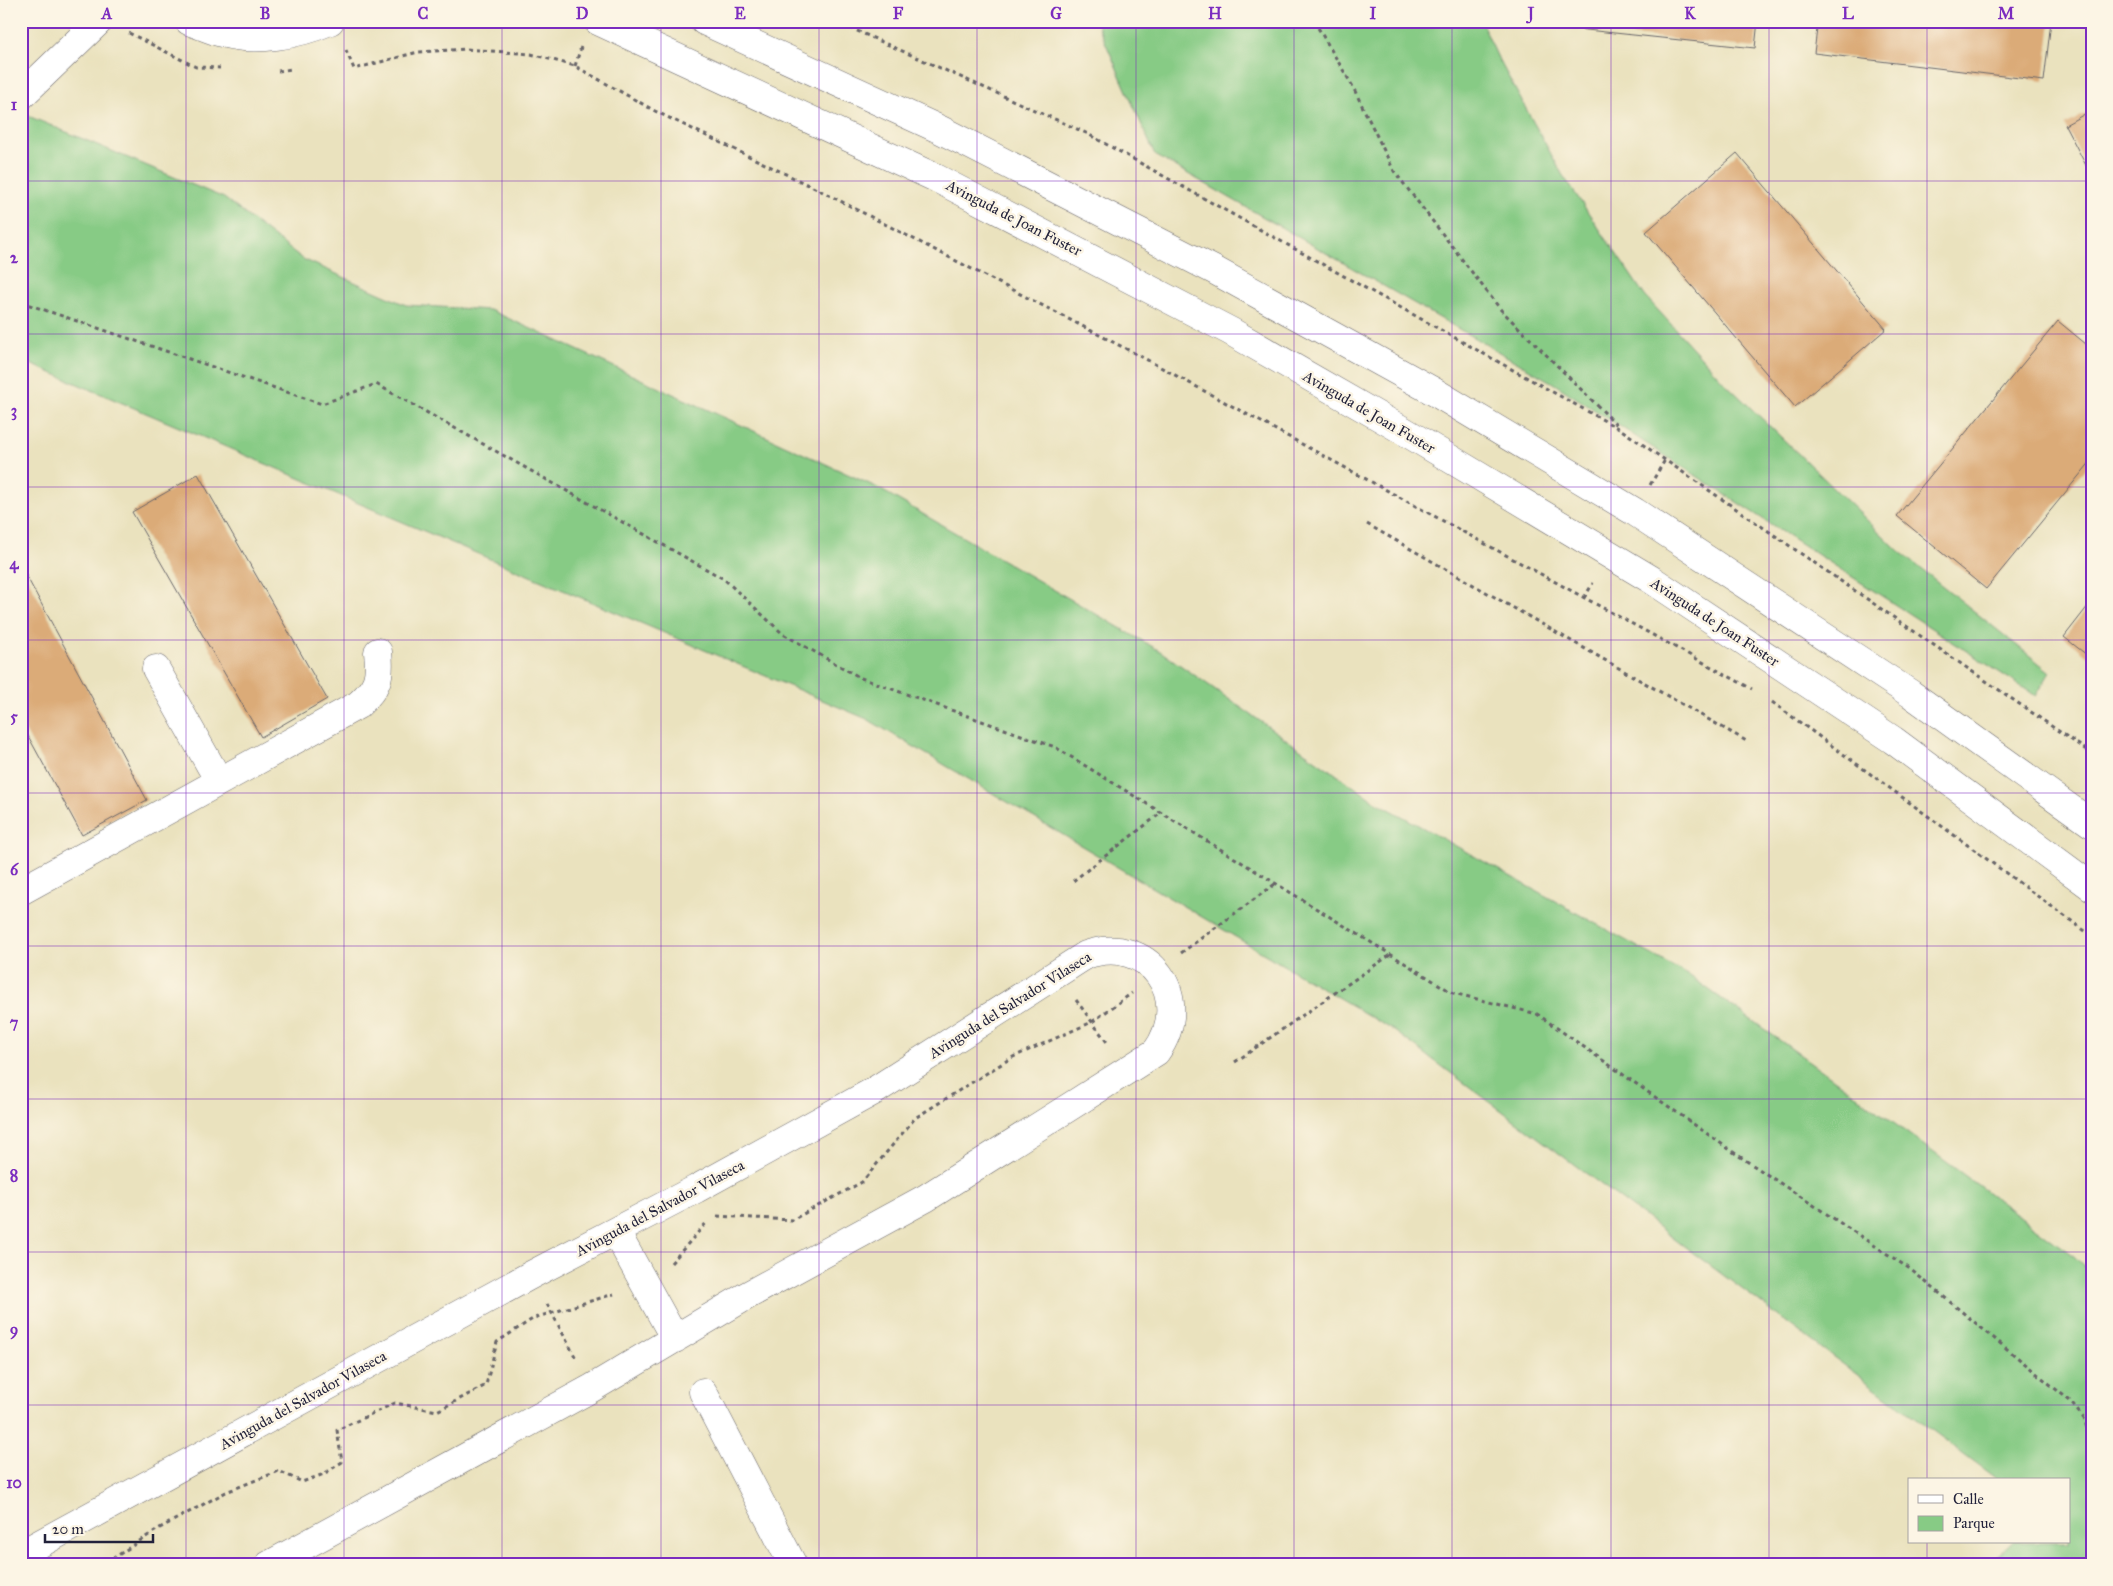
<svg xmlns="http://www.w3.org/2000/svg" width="2113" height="1586" viewBox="0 0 2113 1586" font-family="'IM FELL Great Primer',serif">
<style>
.green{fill:#87cb85;stroke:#547660}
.building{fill:#dbab78}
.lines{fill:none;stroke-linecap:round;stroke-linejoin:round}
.minor-casing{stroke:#686569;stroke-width:29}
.path{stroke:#686569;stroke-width:3;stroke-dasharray:4 4;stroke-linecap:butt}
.minor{stroke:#fff;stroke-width:28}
.grid{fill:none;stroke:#7b2cbf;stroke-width:1;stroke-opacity:0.55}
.labels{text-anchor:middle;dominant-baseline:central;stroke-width:5;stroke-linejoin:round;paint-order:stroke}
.street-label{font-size:15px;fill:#22223b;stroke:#fcf5e5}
.neatline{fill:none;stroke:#7b2cbf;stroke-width:2}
.grid-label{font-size:16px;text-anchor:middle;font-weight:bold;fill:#7b2cbf}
</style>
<rect width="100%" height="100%" fill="#fcf5e5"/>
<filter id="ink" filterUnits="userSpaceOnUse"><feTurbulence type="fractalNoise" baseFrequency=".02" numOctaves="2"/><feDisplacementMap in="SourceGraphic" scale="10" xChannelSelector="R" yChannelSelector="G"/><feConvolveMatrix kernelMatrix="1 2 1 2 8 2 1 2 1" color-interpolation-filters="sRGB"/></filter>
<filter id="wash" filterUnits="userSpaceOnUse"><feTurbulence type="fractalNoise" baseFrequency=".0096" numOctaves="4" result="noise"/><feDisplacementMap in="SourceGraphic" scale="20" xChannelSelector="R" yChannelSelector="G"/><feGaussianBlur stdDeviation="1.12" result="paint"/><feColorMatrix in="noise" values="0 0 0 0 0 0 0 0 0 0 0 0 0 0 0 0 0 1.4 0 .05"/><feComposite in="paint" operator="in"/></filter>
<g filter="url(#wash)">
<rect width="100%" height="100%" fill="#eae2be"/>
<path class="green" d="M1096,21H1481L1498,58L1562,174L1645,296L1724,382L1899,551L2050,672L2036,696L1553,383L1155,155Z
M21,113L224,198L303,259L406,305L490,310L876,487L1160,651L1373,800L1690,976L1845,1087L2075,1257L2092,1274V1565H1987L2014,1542H2069V1480H1999L1393,1030L867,719L21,360Z"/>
<g id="blocks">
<path class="building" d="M1521,21H1758L1755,48L1521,23Z
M1818,21H2051L2044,81L1814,53Z
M2092,110V177L2065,125Z
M1737,153L1886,329L1795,407L1646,232Z
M2058,321L2092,349V460L1986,589L1897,516Z
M198,474L327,699L261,737L132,512Z
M21,566L147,800L82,835L21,723Z
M2092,601V659L2064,637Z"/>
</g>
</g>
<g filter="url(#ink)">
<use href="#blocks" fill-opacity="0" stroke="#686569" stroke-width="1"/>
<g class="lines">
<defs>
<path id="minor" d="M189,21C200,25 211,30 222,33C257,43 297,35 330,21
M598,21L936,178L1230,331L1404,431L1652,580L1893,740L2092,887
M704,21L941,130L1214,270L1433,391L1635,512L1911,694L2092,824
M21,96L99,21
M156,669L219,781
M21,891L358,705C377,688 381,678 378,652
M616,1232L675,1339
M703,1392L793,1565
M21,1554L531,1275L696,1189L874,1091L1086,955C1149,933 1195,998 1156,1052L926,1198L748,1295L592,1388L269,1565"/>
</defs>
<use href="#minor" class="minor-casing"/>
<path class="path" d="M835,21L1086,133L1623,431L2092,754
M1314,21L1352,85L1394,171L1501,310L1619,427
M129,33L196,67L220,68
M346,50L354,69L418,52L466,49L531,54L575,66L655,111L821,191L1140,356L1752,689
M575,66L581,47
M278,71L292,69
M21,302L322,404L376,384L724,579L783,634L861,678L1055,747L1453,993L1537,1014L1736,1154L1910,1269L2069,1400L2085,1420L2092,1451
M1650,485L1665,460
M1367,524L1748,742
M1584,598L1593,583
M1772,702L2092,936
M1073,881L1161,813
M1181,953L1275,884
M1076,1000L1109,1045
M1235,1062L1390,955
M717,1216L792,1220L862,1182L915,1118L1011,1058L1092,1022L1132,993
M671,1263L708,1221
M547,1304L577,1360
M109,1565V1561L158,1529L226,1492L279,1471L302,1482L324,1474L342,1462L337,1430L395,1403L437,1411L486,1385L497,1342L534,1318L614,1294"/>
<use href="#minor" class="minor"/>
</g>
</g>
<path class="grid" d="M186,21V1565M344,21V1565M502,21V1565M661,21V1565M819,21V1565M977,21V1565M1136,21V1565M1294,21V1565M1452,21V1565M1611,21V1565M1769,21V1565M1927,21V1480M21,181H2092M21,334H2092M21,487H2092M21,640H2092M21,793H2092M21,946H2092M21,1099H2092M21,1252H2092M21,1405H2092M1927,1542V1565"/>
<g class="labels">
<g class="street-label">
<text transform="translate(1014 218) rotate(27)">Avinguda de Joan Fuster</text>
<text transform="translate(1369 412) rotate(30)">Avinguda de Joan Fuster</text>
<text transform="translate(1715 622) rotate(33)">Avinguda de Joan Fuster</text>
<text transform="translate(1010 1005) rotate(-32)">Avinguda del Salvador Vilaseca</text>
<text transform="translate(660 1208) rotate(-28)">Avinguda del Salvador Vilaseca</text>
<text transform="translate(303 1400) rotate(-29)">Avinguda del Salvador Vilaseca</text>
</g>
</g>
<rect width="2113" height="1586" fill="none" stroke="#fcf5e5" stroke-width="55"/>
<rect x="1908" y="1478" width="162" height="65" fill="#fcf5e5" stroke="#a5a1a1"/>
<rect x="1918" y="1495" width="25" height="8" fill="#ffffff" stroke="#a5a1a1"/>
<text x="1953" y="1504" font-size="15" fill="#22223b">Calle</text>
<rect x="1918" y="1516" width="25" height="15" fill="#87cb85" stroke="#a5a1a1"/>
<text x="1953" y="1528" font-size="15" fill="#22223b">Parque</text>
<path d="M45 1534v8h108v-8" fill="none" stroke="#22223b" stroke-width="2.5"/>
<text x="52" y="1534" font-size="15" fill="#22223b" stroke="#fcf5e5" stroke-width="4" paint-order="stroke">20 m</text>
<rect x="28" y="28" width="2058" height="1530" class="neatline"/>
<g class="grid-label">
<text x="107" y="19">A</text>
<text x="265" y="19">B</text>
<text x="423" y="19">C</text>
<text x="582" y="19">D</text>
<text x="740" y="19">E</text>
<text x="898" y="19">F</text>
<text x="1056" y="19">G</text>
<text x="1215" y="19">H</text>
<text x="1373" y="19">I</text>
<text x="1531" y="19">J</text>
<text x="1690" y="19">K</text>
<text x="1848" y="19">L</text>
<text x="2006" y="19">M</text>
<text x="14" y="110">1</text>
<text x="14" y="263">2</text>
<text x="14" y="416">3</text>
<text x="14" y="569">4</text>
<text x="14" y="722">5</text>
<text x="14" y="875">6</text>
<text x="14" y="1028">7</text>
<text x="14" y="1181">8</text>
<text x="14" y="1335">9</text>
<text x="14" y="1488">10</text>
</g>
</svg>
